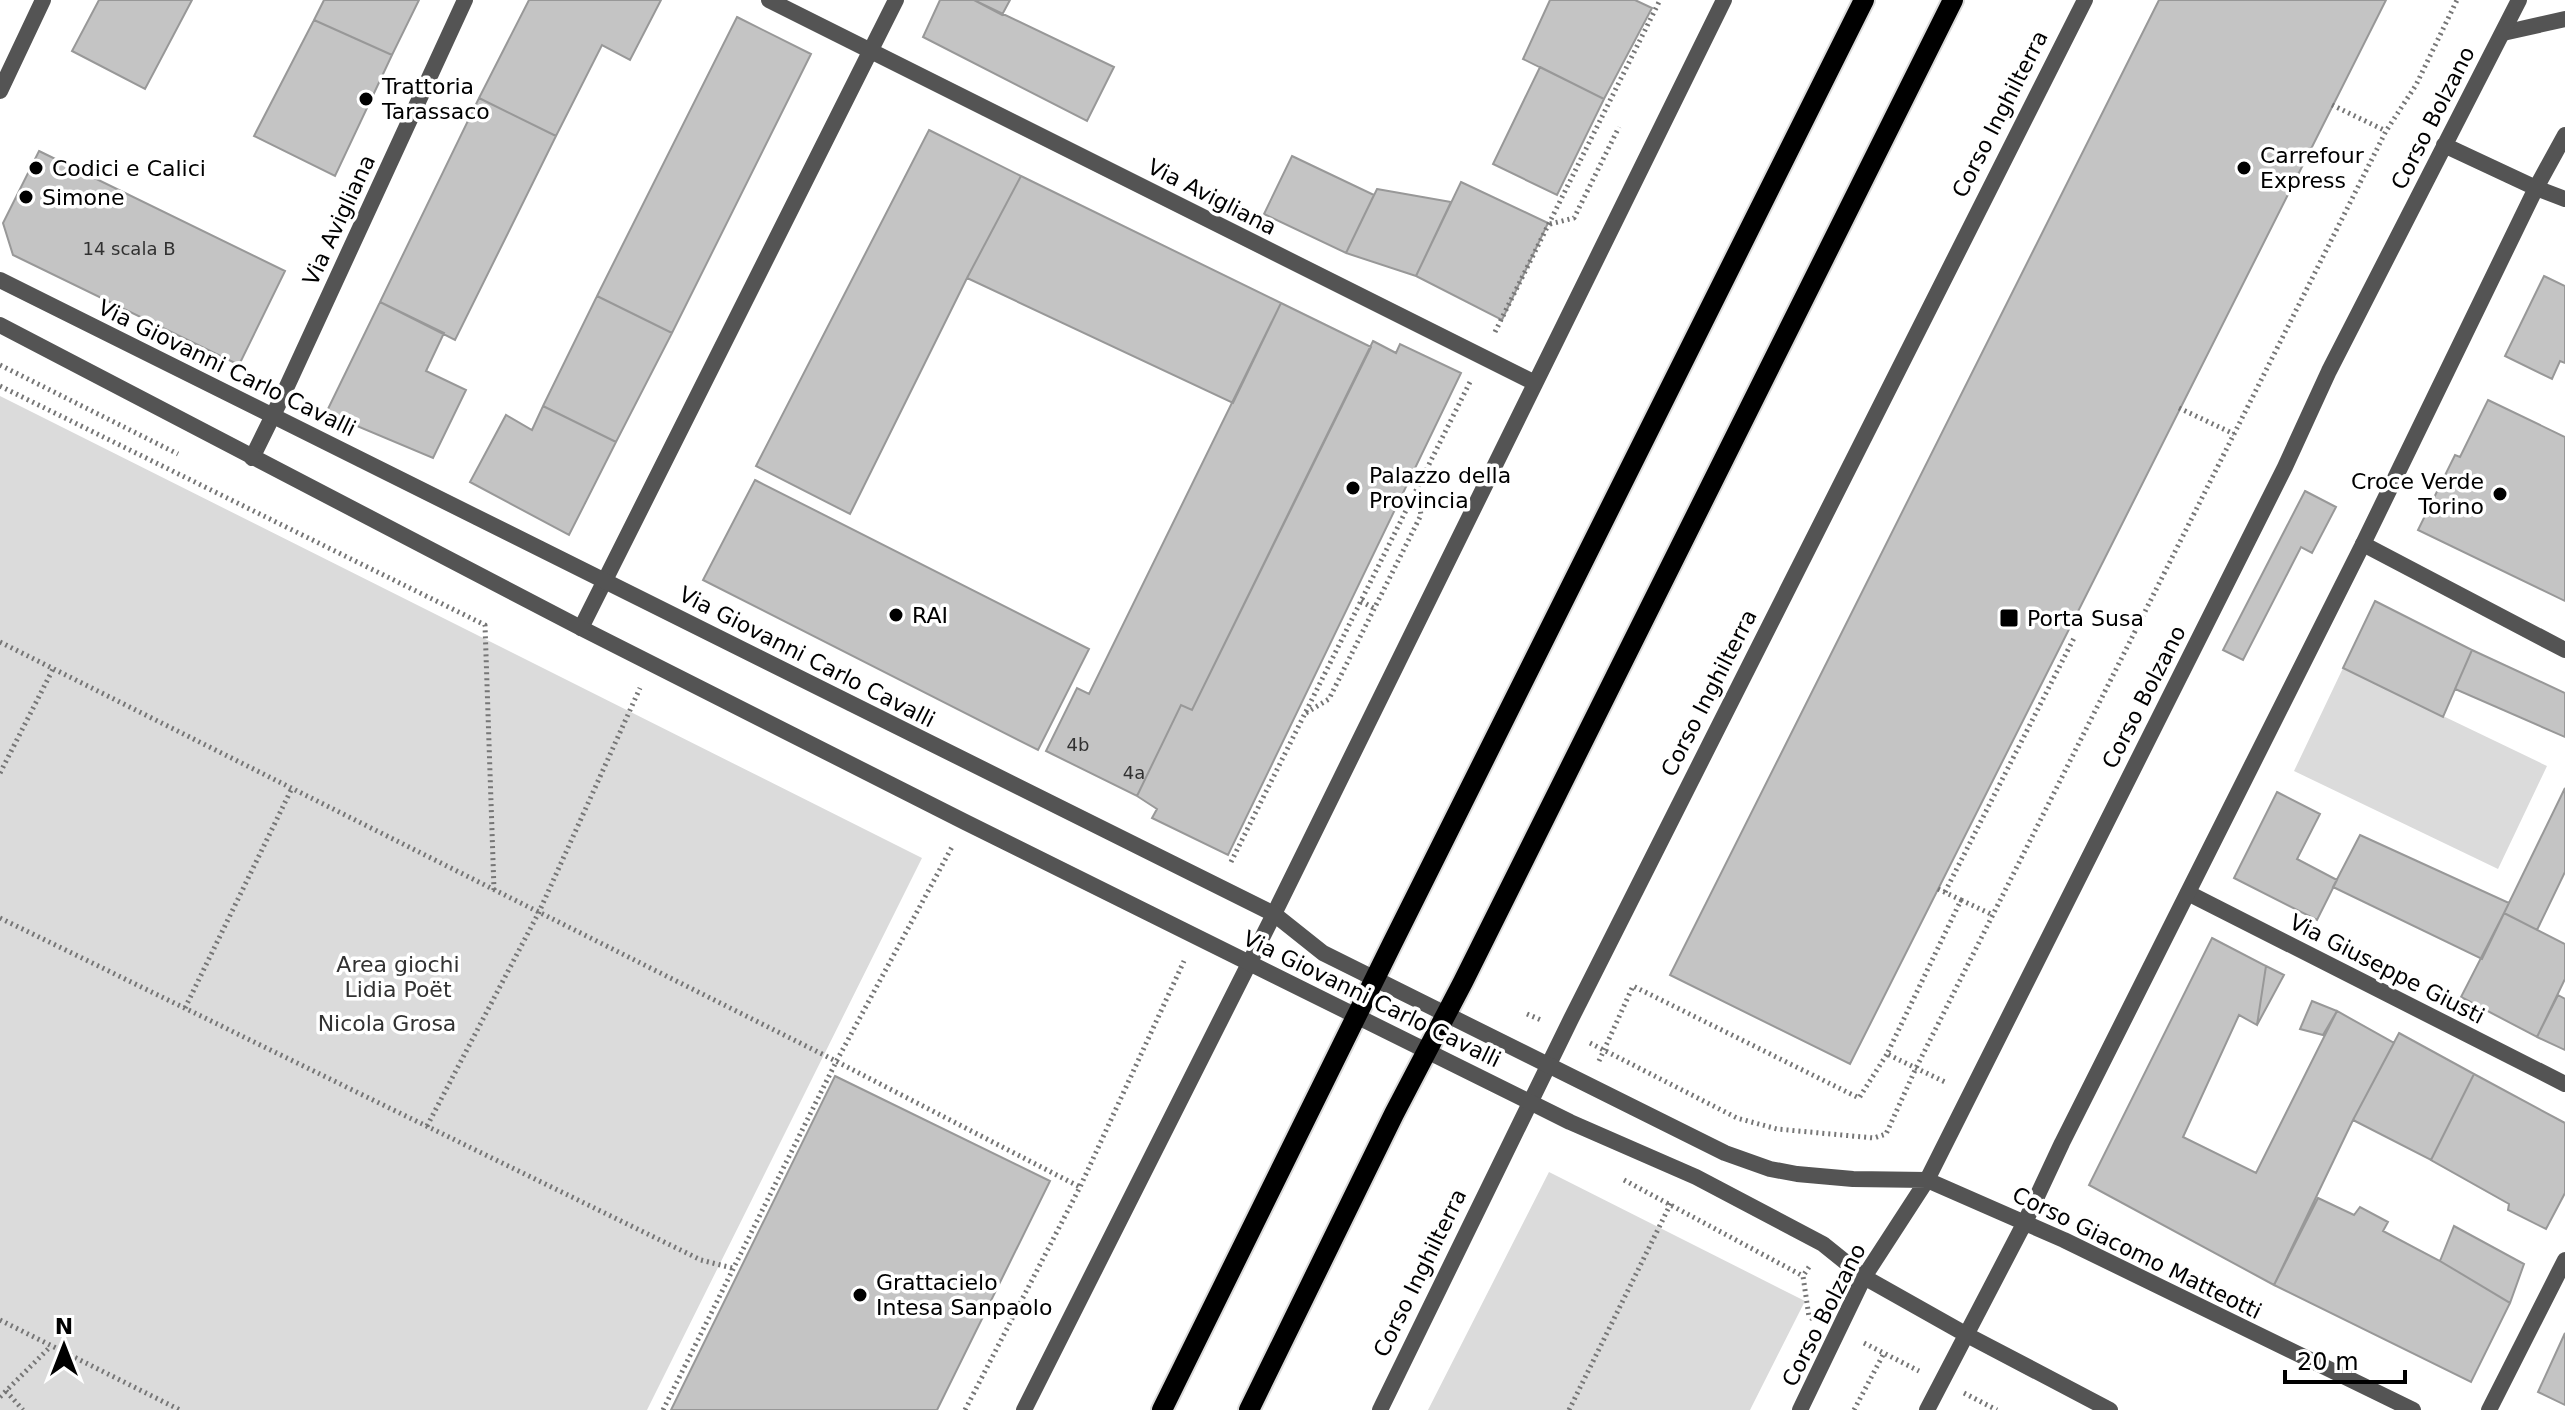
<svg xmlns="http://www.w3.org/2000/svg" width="2565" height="1410" viewBox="0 0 2565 1410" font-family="'DejaVu Sans',sans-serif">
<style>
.green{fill:#dbdbdb}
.building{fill:#c4c4c4;stroke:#989898;stroke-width:2}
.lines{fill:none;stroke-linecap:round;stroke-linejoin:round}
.primary-casing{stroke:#dbdbdb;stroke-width:24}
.path{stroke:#767676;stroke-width:5;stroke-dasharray:2 4;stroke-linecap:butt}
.service{stroke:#545454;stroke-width:16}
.minor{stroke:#545454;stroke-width:16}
.tertiary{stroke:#545454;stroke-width:16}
.primary{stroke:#000;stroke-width:20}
.poi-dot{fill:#000;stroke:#fff;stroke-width:3}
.labels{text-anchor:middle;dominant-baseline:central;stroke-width:7;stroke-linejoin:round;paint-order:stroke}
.number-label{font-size:18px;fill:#313131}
.poi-label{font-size:22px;fill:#000;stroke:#fff;text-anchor:start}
.street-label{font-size:22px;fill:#000;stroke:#fff}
.park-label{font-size:22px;fill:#323232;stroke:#fff}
</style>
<rect width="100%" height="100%" fill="#fff"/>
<path class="green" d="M0,396L922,858L647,1410H0Z
M2343,668L2547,766L2498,869L2294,771Z
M1549,1172L1805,1301L1750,1410H1428Z"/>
<path class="building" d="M99,0H192L145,89L72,51Z
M324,0H419L392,55L314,20Z
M529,0H661L630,60L602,45L556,136L479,98Z
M940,0H974L1114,67L1087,121L923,37Z
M974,0H1010L1002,15Z
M1550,0H1635L1652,8L1604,99L1523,59Z
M2159,0H2386L1850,1064L1670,975Z
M737,17L811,54L672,333L597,296Z
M314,20L392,55L335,176L254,136Z
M1540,67L1604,99L1557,195L1493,164Z
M479,98L556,136L455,340L380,302Z
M929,130L1021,176L967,278L850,514L756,466Z
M39,151L285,271L239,365L13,255L3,223Z
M1292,156L1374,195L1346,253L1264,214Z
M1021,176L1281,303L1233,403L967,278Z
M1461,182L1548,223L1502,320L1416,276Z
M1377,189L1451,202L1416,276L1346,253Z
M2544,276L2565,286V363L2560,361L2552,379L2505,356Z
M597,296L672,333L616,442L543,406Z
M380,302L444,333L426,371L466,390L433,458L326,413Z
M1281,303L1371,347L1192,710L1181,705L1137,796L1046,751L1077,688L1089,694Z
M1373,341L1396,353L1400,344L1461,373L1228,855L1152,818L1157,809L1137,796L1181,705L1192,710Z
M2488,400L2565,437V601L2418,530L2455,455L2460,457Z
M543,406L616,442L569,535L470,482L506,415L532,430Z
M755,480L1089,649L1038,750L703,580Z
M2305,491L2336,507L2312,553L2301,547L2243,660L2223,650Z
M2375,601L2472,650L2443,717L2343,668Z
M2472,650L2565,693V737L2455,689Z
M2565,788V872L2537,930L2504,913Z
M2277,792L2320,814L2297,859L2337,880L2317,920L2234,878Z
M2360,835L2509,903L2482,959L2333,887Z
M2504,913L2565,944V979L2537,1037L2461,997Z
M2212,938L2266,966L2257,1025L2239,1015L2183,1137L2256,1173L2337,1011L2394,1043L2353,1120L2274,1285L2089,1185Z
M2266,966L2284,975L2257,1025Z
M2558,995L2565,999V1050L2537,1037Z
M2312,1001L2337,1011L2323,1035L2300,1029Z
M2399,1033L2474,1074L2431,1160L2353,1120Z
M2474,1074L2565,1123V1193L2546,1229L2508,1210L2509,1204L2431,1160Z
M835,1076L1050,1181L937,1410H671Z
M2318,1198L2354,1215L2360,1207L2388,1222L2383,1231L2440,1261L2510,1303L2471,1382L2274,1285Z
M2454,1226L2524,1264L2510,1303L2440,1261Z
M2565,1333V1405L2538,1392Z"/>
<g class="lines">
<defs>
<path id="primary" d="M1162,1410L1391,946L1864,0
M1249,1410L1394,1114L1463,982L1953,0"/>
</defs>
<use href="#primary" class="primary-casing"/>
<path class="path" d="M2332,105L2386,131
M1550,224L1574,218L1619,127
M1495,332L1660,0
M0,365L178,454
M0,386L485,625L494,890
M2179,408L2234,434
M1361,601L1375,609
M0,642L824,1055L1080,1187
M1306,713L1329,699L1421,515L1417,490
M0,773L53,669
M1231,862L1471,380
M1938,889L1961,900L1887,1054L1947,1083
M1945,892L2074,638
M1961,900L1993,915
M0,918L701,1260L732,1268
M185,1008L292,788
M1527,1014L1541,1020
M1590,1043L1737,1118L1777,1129L1874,1138L1886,1134L1916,1068L2386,131L2416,85L2457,0
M1599,1061L1633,986L1859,1098L1887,1054
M427,1126L539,912L640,688
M1624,1180L1803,1276
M1809,1267L1803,1276L1809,1317L1815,1320
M0,1320L180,1410
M1864,1343L1919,1371
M6,1391L23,1410
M1964,1393L1997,1410
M0,1397L51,1346
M663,1410L836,1062L953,845
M965,1410L1080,1187L1184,961
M1569,1410L1671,1203
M1854,1410L1884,1353"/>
<path class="service" d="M2503,33L2565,19"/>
<path class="minor" d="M769,0L1535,383
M2536,188L2565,199
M252,458L283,395L465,0
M2363,544L2565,650
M581,628L896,0
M2188,893L2565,1084
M1024,1410L1274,914L1724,0
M1380,1410L1571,1019L2085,0
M2489,1410L2565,1260"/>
<path class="tertiary" d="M0,91L43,0
M2444,145L2536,188
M0,280L1274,914L1323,953L1725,1153L1770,1169L1797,1174L1853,1179L1927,1180L2064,1240L2413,1410
M0,325L581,628L965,822L1570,1122L1696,1177L1823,1244L1864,1277L1967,1335L2110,1410
M1800,1410L1864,1277L1927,1180L2285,467L2329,371L2519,0
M1927,1410L2025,1222L2062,1143L2363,544L2536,188L2565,135"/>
<use href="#primary" class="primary"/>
</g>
<g class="poi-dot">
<circle cx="366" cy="99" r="8"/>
<circle cx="36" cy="168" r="8"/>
<circle cx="2244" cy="168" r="8"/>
<circle cx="26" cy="197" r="8"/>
<circle cx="1353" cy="488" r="8"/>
<circle cx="2500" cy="494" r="8"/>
<circle cx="896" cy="615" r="8"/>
<rect x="1999" y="608" width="20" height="20" rx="4"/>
<circle cx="860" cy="1295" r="8"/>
</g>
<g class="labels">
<g class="number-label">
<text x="129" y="248">14 scala B</text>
<text x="1078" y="744">4b</text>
<text x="1134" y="772">4a</text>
</g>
<g class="poi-label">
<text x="382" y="86">Trattoria<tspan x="382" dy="25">Tarassaco</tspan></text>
<text x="2260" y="155">Carrefour<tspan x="2260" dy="25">Express</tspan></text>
<text x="52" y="168">Codici e Calici</text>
<text x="42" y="197">Simone</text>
<text x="1369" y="475">Palazzo della<tspan x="1369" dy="25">Provincia</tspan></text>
<text x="2484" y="481" text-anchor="end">Croce Verde<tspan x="2484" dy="25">Torino</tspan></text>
<text x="912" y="615">RAI</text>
<text x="2027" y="618">Porta Susa</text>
<text x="876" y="1282">Grattacielo<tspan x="876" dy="25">Intesa Sanpaolo</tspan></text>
</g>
<g class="street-label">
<text transform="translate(2000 114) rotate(-63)">Corso Inghilterra</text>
<text transform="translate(2433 118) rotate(-63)">Corso Bolzano</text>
<text transform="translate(1212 197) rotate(27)">Via Avigliana</text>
<text transform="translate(339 220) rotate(-65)">Via Avigliana</text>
<text transform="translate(227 368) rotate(26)">Via Giovanni Carlo Cavalli</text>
<text transform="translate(807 657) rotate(27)">Via Giovanni Carlo Cavalli</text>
<text transform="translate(1709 693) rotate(-63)">Corso Inghilterra</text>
<text transform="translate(2144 697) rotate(-63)">Corso Bolzano</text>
<text transform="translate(2387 969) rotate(27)">Via Giuseppe Giusti</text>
<text transform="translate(1372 999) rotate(26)">Via Giovanni Carlo Cavalli</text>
<text transform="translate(2137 1253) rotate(26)">Corso Giacomo Matteotti</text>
<text transform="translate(1420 1273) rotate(-64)">Corso Inghilterra</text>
<text transform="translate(1824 1315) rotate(-63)">Corso Bolzano</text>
</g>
<g class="park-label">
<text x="398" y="964">Area giochi<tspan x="398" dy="25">Lidia Poët</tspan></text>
<text x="387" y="1023">Nicola Grosa</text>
</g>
</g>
<g transform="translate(64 1346)" stroke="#ffffff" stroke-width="6" paint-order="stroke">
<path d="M0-6L14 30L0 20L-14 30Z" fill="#000000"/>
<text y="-12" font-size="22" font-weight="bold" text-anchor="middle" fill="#000000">N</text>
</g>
<path d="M2285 1370v12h120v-12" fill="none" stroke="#000000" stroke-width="4"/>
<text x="2297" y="1370" font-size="24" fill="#000000" stroke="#ffffff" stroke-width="6" paint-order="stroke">20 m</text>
</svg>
